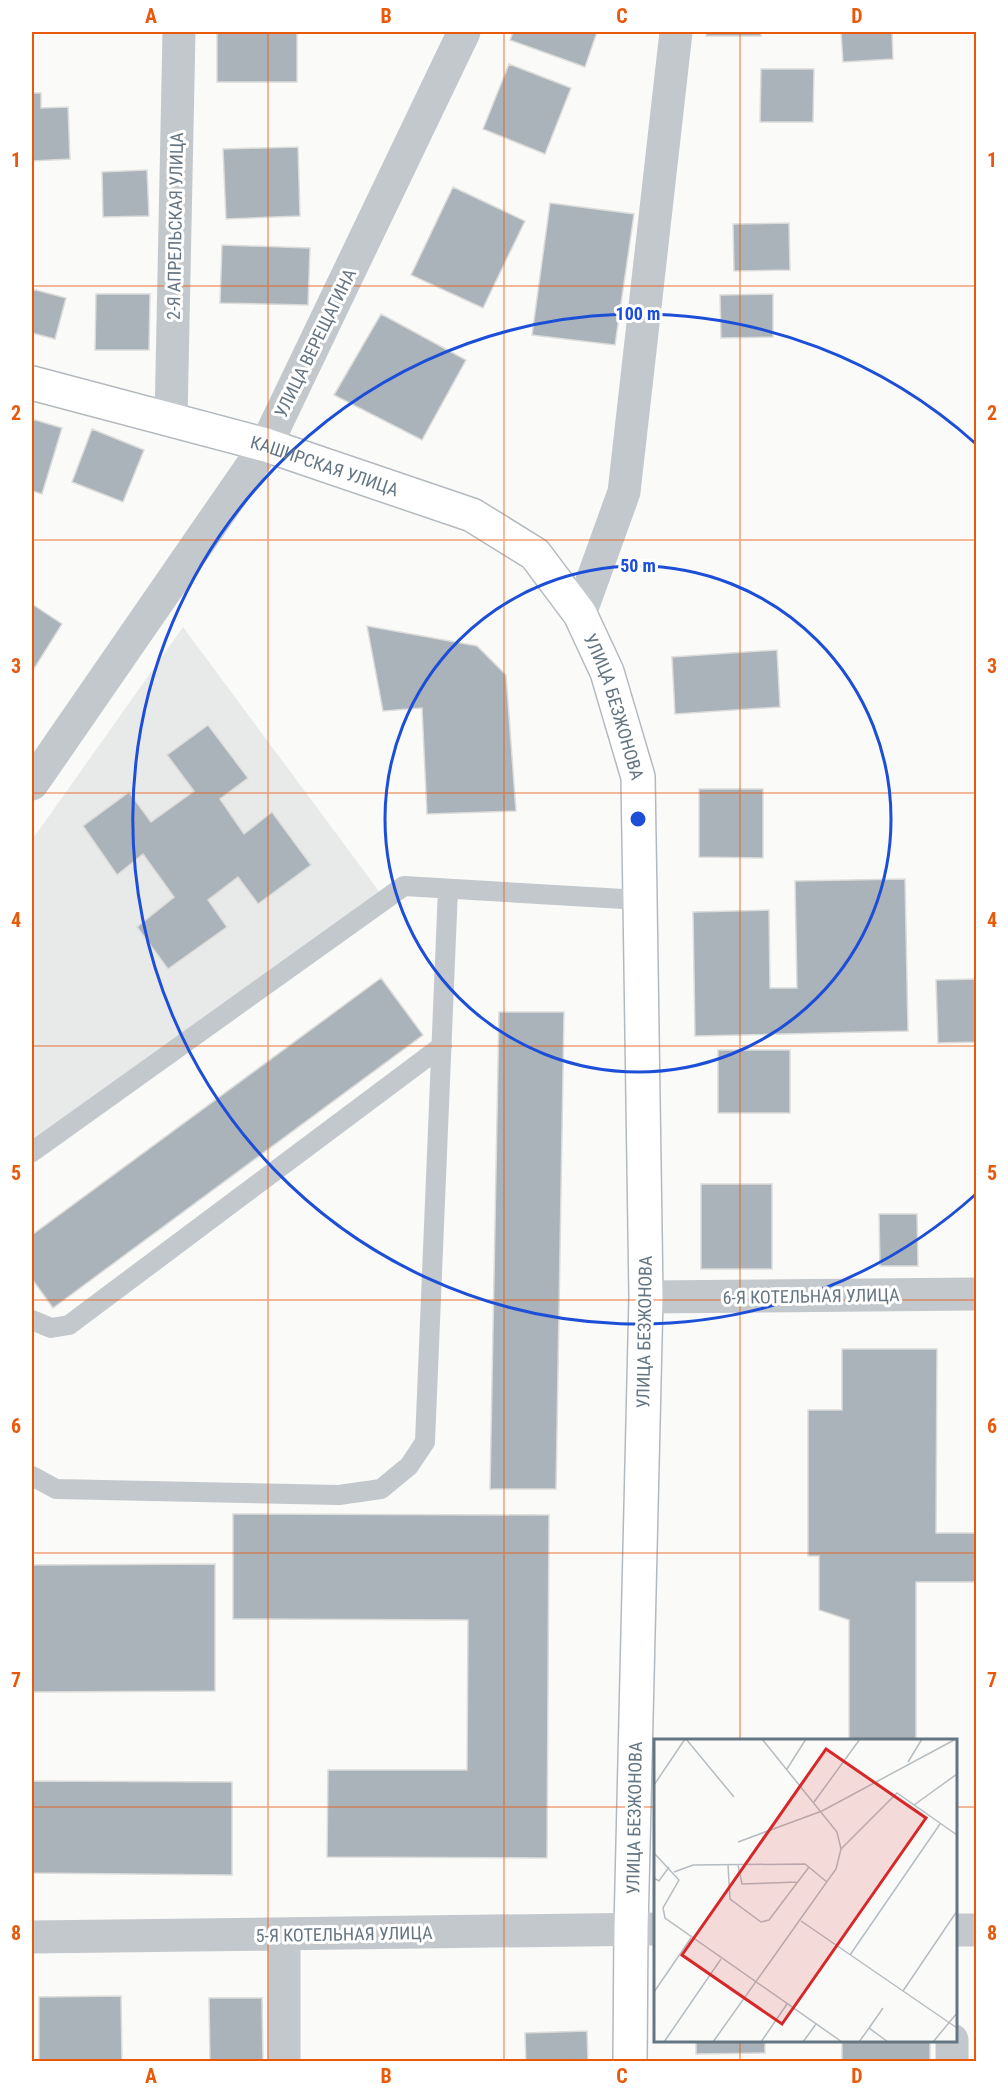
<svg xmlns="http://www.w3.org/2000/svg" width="1008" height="2093" viewBox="0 0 1008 2093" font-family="'Roboto Condensed',sans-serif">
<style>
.built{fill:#e8e9e9}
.building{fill:#aab3b9;stroke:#dcdcda;stroke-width:1.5}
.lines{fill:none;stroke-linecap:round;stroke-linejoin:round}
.secondary-casing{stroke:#b3babf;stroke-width:36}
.lane{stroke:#c3c8cc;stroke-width:20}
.street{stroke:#c3c8cc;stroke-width:33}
.secondary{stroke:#fff;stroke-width:33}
.grid{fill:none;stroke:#e8590c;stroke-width:1.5;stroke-opacity:0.55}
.ring{fill:none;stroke:#1d4ed8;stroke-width:3}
.labels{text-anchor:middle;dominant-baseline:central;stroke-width:6;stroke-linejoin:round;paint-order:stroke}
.street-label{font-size:18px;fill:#657683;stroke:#fff}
.inset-road{fill:none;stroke:#b5bdc2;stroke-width:1.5}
.view{fill:#d62828;fill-opacity:0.15;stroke:#d62828;stroke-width:3}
.inset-edge{fill:none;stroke:#657683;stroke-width:3}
.centre{fill:#1d4ed8;stroke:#fff;stroke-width:3}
.ring-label{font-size:18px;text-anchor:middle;font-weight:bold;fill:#1d4ed8;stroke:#fff;stroke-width:6;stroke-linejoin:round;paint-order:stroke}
.neatline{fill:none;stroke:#e8590c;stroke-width:2}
.grid-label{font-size:20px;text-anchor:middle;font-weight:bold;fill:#e8590c}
</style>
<rect width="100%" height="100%" fill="#fafaf8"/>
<path class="built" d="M183,627L384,898L32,1164V840Z"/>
<path class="building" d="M217,32H297V82H217Z
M513,32H597L585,67L510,40Z
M706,32H761V36H706Z
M841,32H892L893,59L843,62Z
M509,64L571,88L545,154L483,129Z
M761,69H814L813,122H760Z
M32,93H41V108L68,107L70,159L32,161Z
M298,147L300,216L226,219L223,149Z
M147,170L149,216L103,217L102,172Z
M453,187L525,221L483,308L411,275Z
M550,203L634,214L615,345L532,335Z
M789,223L790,270L734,271L733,224Z
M222,245L310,248L308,305L220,303Z
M32,289L66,298L55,339L32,333Z
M96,294H150L149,350H95Z
M773,294V337L721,338L720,295Z
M381,314L466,360L422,440L334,395Z
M32,419L62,428L42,494L32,491Z
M92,429L144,450L123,502L72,482Z
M32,604L62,624L32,672Z
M367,626L477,646L506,675L516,811L427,814L422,708L383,711Z
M777,650L780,707L675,714L672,657Z
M208,725L248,778L220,799L244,834L272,812L311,865L258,904L238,877L208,900L227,927L168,969L137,927L174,897L143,854L117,875L83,826L129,792L151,822L194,791L167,755Z
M699,789H763V858L699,857Z
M905,879L908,1031L695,1036L693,912L769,910L770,988H797L795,881Z
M381,978L423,1035L53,1308L32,1279V1235Z
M976,979V1042L938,1043L936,980Z
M499,1012H564L556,1489H490Z
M718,1050H790V1113H718Z
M701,1184H772V1269H701Z
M879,1214H917L918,1266H880Z
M842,1349H937L936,1533H976V1582H916V1740H849V1620L819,1610V1556H808V1410H842Z
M233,1514L549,1515L547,1858L327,1857L328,1770H467L468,1620L233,1619Z
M215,1564V1691L32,1692V1565Z
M32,1781L232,1782V1875L32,1873Z
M121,1996L122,2062H39V1997Z
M209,1998H262L263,2062H210Z
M587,2031L588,2062H526L525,2033Z
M696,2040H765V2053L696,2054Z
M842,2040H930V2062L842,2061Z"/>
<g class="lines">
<defs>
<g id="secondary">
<path id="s1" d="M32,383L266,445L472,515L535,554L580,614L607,672L638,777L640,900L646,1297L631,1929L630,2062"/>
</g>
</defs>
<use href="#secondary" class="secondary-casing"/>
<path class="lane" d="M32,1152L404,886L640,900
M32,1320L51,1328L69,1325L442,1046
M32,1476L56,1489L339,1495L381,1489L409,1466L425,1442L448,889"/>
<path class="street" d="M171,420L179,32
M580,614L624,492L676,32
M32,784L266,445L464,32
M646,1297L976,1294
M956,1930H976
M284,1935V2062
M32,1937L656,1929
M952,2062V2040"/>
<use href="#secondary" class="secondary"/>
</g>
<path class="grid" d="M268,32V2062M504,32V2062M740,32V1740M32,286H976M32,540H976M32,793H976M32,1046H976M32,1300H976M32,1553H976M32,1807H656M956,1807H976M740,2040V2062"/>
<g class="ring">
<circle cx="638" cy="819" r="253"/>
<path d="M976 1194A505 505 0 1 1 976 444"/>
</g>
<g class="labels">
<g class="street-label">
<text transform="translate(175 226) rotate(-89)">2-Я АПРЕЛЬСКАЯ УЛИЦА</text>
<text transform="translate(315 343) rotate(-64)">УЛИЦА ВЕРЕЩАГИНА</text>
<text stroke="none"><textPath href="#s1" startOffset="304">КАШИРСКАЯ УЛИЦА</textPath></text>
<text stroke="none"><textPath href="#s1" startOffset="708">УЛИЦА БЕЗЖОНОВА</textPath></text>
<text transform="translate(811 1296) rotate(-1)">6-Я КОТЕЛЬНАЯ УЛИЦА</text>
<text transform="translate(644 1332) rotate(-89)">УЛИЦА БЕЗЖОНОВА</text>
<text transform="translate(634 1818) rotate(-89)">УЛИЦА БЕЗЖОНОВА</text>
<text transform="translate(344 1934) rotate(-1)">5-Я КОТЕЛЬНАЯ УЛИЦА</text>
</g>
</g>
<g transform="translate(654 1739)">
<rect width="303" height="303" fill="#fafaf8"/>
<path class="inset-road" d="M32,0L80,58M254,23L268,0M133,30L152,0M0,46L31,0M160,63L206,0M260,66L303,35M84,103L168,72L302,0M187,110L243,54L303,96M0,114L25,141L9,169L11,179L188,303M74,126L76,160L107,183L115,181L155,128M84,126L88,145L144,143M20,133L39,126L151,125L173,143M0,139L5,142L15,128M147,182L303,289M196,216L286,85M249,252L303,172M0,253L37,199M215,289L229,269M10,303L67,220M59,303L182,130L187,110L183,93L108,0M107,303L133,265M149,303L162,285M205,303L215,289L234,303M279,303L303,274"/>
<path class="view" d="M172,10L272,79L128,285L28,216Z"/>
<rect width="303" height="303" class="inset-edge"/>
</g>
<circle cx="638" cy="819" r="9" class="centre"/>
<g class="ring-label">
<text x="638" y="320">100 m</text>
<text x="638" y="572">50 m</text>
</g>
<rect width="1008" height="2093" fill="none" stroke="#ffffff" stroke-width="66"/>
<rect x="33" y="33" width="942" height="2027" class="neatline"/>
<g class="grid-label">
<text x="151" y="23">A</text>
<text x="386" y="23">B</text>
<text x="622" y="23">C</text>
<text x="857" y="23">D</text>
<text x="16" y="167">1</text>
<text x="992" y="167">1</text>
<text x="16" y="420">2</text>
<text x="992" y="420">2</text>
<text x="16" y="673">3</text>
<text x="992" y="673">3</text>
<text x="16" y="927">4</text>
<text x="992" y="927">4</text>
<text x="16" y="1180">5</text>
<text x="992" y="1180">5</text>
<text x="16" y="1433">6</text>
<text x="992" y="1433">6</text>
<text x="16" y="1687">7</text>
<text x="992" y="1687">7</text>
<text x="16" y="1940">8</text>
<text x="992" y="1940">8</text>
<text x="151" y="2083">A</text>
<text x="386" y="2083">B</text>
<text x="622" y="2083">C</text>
<text x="857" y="2083">D</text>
</g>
</svg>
